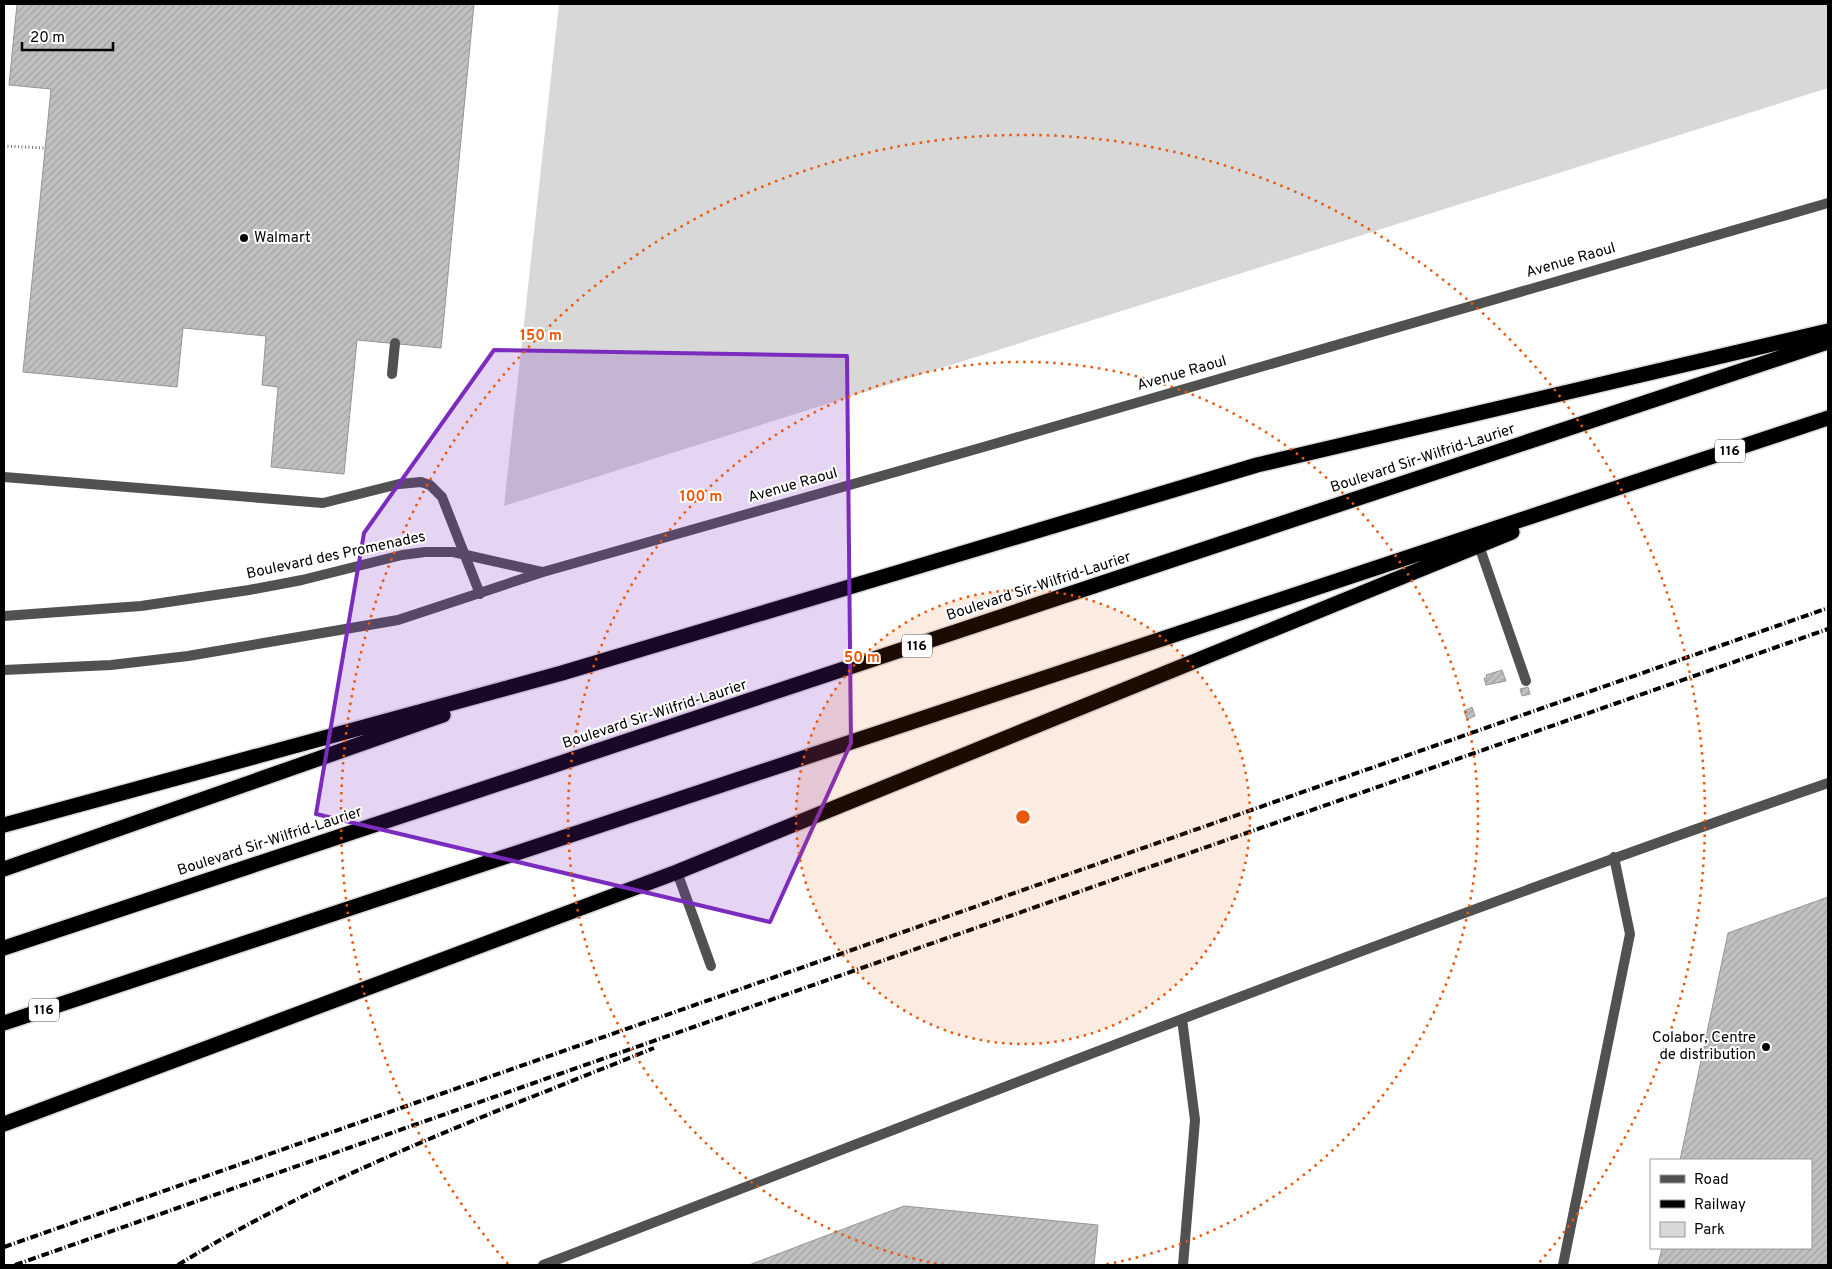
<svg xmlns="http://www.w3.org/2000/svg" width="1832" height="1269" viewBox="0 0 1832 1269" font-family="Overpass,sans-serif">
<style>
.green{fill:#d8d8d8}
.building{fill:url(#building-hatch);stroke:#959595}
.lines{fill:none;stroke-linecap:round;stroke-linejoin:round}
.motorway-casing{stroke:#dbdbdb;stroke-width:18}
.path{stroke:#737373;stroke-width:3;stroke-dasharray:1 2.5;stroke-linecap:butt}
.service{stroke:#515151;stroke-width:10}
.tertiary{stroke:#515151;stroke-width:10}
.motorway{stroke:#000;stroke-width:15}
.rail{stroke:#000;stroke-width:4;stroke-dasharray:8 2.5 1 2.5;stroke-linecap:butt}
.marked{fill:#7b2cbf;fill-opacity:0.2;stroke:#7b2cbf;stroke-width:4;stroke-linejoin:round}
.ring{fill:none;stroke:#e8590c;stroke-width:2.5;stroke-dasharray:2.5 5}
.poi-dot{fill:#000;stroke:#fff;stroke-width:2}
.labels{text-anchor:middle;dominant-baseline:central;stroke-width:4;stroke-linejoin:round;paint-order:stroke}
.shield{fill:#fff;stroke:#4c4c4c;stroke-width:1}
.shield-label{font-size:14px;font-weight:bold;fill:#000}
.poi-label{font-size:15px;fill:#000;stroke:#fff;text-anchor:start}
.street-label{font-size:15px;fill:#000;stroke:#fff}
.centre{fill:#e8590c;stroke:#fff;stroke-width:2.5}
.ring-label{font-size:15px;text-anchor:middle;font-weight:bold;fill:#e8590c;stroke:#fff;stroke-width:4;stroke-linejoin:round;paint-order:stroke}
</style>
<defs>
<pattern id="building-hatch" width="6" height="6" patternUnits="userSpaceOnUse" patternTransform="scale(1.25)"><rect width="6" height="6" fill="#c0c0c0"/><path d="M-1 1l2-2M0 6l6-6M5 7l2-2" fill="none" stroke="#a3a3a3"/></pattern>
</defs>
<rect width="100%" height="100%" fill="#fff"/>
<path class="green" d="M559,4H1828V88L504,506Z"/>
<path class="building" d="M17,4H474L441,348L357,340L344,474L271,467L278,387L262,385L266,336L183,328L177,387L23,372L51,89L9,85Z
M1502,670L1506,681L1486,685L1484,678H1487L1486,675Z
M1528,687L1530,694L1522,696L1520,689Z
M1472,707L1475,716L1467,719L1464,711Z
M1828,897V1265H1658L1662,1248H1811V1160H1680L1728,933Z
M904,1206L1098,1225L1094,1265H749Z"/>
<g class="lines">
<defs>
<path id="motorway" d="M4,825L562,673L1257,465L1828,331
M4,869L443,715
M4,948L1828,342
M4,1023L1828,418
M4,1124L677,872L1512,532"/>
</defs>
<use href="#motorway" class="motorway-casing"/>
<path class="path" d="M4,146L45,148"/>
<path class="service" d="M392,374L395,343
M4,477L323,503L399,484L421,482L430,485L442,497L480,594
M1477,540L1526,681
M677,872L711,966
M1182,1019L1195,1120L1183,1265
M543,1265C970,1101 1396,932 1828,783
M1563,1265L1630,934L1614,857"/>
<path class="tertiary" d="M4,616L141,606L249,590L302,580L402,555L425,552H453L542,572
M4,670L111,665L188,656L398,620L543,572L987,446L1828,203"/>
<use href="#motorway" class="motorway"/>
<path class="rail" d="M4,1247L1828,608
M15,1265L1828,629
M178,1265C325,1174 494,1113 654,1048"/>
</g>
<path class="marked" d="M494,350L847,356L851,743L770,922L316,814L364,533Z"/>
<circle cx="1023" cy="817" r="227" fill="#e8590c" fill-opacity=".12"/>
<g class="ring">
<circle cx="1023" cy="817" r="227"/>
<path d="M944 1265A455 455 0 1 1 1102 1265"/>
<path d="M508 1264A682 682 0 1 1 1538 1264"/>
</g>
<g class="poi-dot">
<circle cx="244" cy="238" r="5"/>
<circle cx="1766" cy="1047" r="5"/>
</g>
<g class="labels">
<g class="shield">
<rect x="1715" y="439.5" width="30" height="23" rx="4"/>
<rect x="902" y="634.5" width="30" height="23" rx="4"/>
<rect x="29" y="998.5" width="30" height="23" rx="4"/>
</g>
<g class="shield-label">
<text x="1730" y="451">116</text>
<text x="917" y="646">116</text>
<text x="44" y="1010">116</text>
</g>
<g class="poi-label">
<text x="254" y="238">Walmart</text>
<text x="1756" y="1038" text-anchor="end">Colabor, Centre<tspan x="1756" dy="17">de distribution</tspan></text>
</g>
<g class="street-label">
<text transform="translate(1571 261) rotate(-16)">Avenue Raoul</text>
<text transform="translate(1182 374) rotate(-16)">Avenue Raoul</text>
<text transform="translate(1423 459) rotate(-18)">Boulevard Sir-Wilfrid-Laurier</text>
<text transform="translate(793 486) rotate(-16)">Avenue Raoul</text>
<text transform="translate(336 556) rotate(-12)">Boulevard des Promenades</text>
<text transform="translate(1039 587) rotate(-18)">Boulevard Sir-Wilfrid-Laurier</text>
<text transform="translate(655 715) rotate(-18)">Boulevard Sir-Wilfrid-Laurier</text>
<text transform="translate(270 842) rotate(-18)">Boulevard Sir-Wilfrid-Laurier</text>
</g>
</g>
<circle cx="1023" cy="817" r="8" class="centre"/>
<g class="ring-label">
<text x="541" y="340">150 m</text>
<text x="701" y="501">100 m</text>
<text x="862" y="662">50 m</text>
</g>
<rect width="1832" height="1269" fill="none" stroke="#000000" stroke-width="10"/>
<rect x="1650" y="1159" width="162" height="90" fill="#ffffff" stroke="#999999"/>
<rect x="1660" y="1175" width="25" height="8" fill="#515151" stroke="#999999"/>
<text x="1694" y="1184" font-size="15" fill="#000000">Road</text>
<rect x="1660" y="1200" width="25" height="8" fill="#000000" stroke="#999999"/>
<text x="1694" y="1209" font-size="15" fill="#000000">Railway</text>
<rect x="1660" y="1222" width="25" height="15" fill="#d8d8d8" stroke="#999999"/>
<text x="1694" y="1234" font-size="15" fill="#000000">Park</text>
<path d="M22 42v8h91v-8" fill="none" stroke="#000000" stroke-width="2.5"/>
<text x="30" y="42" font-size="15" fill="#000000" stroke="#ffffff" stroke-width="4" paint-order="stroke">20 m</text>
</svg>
